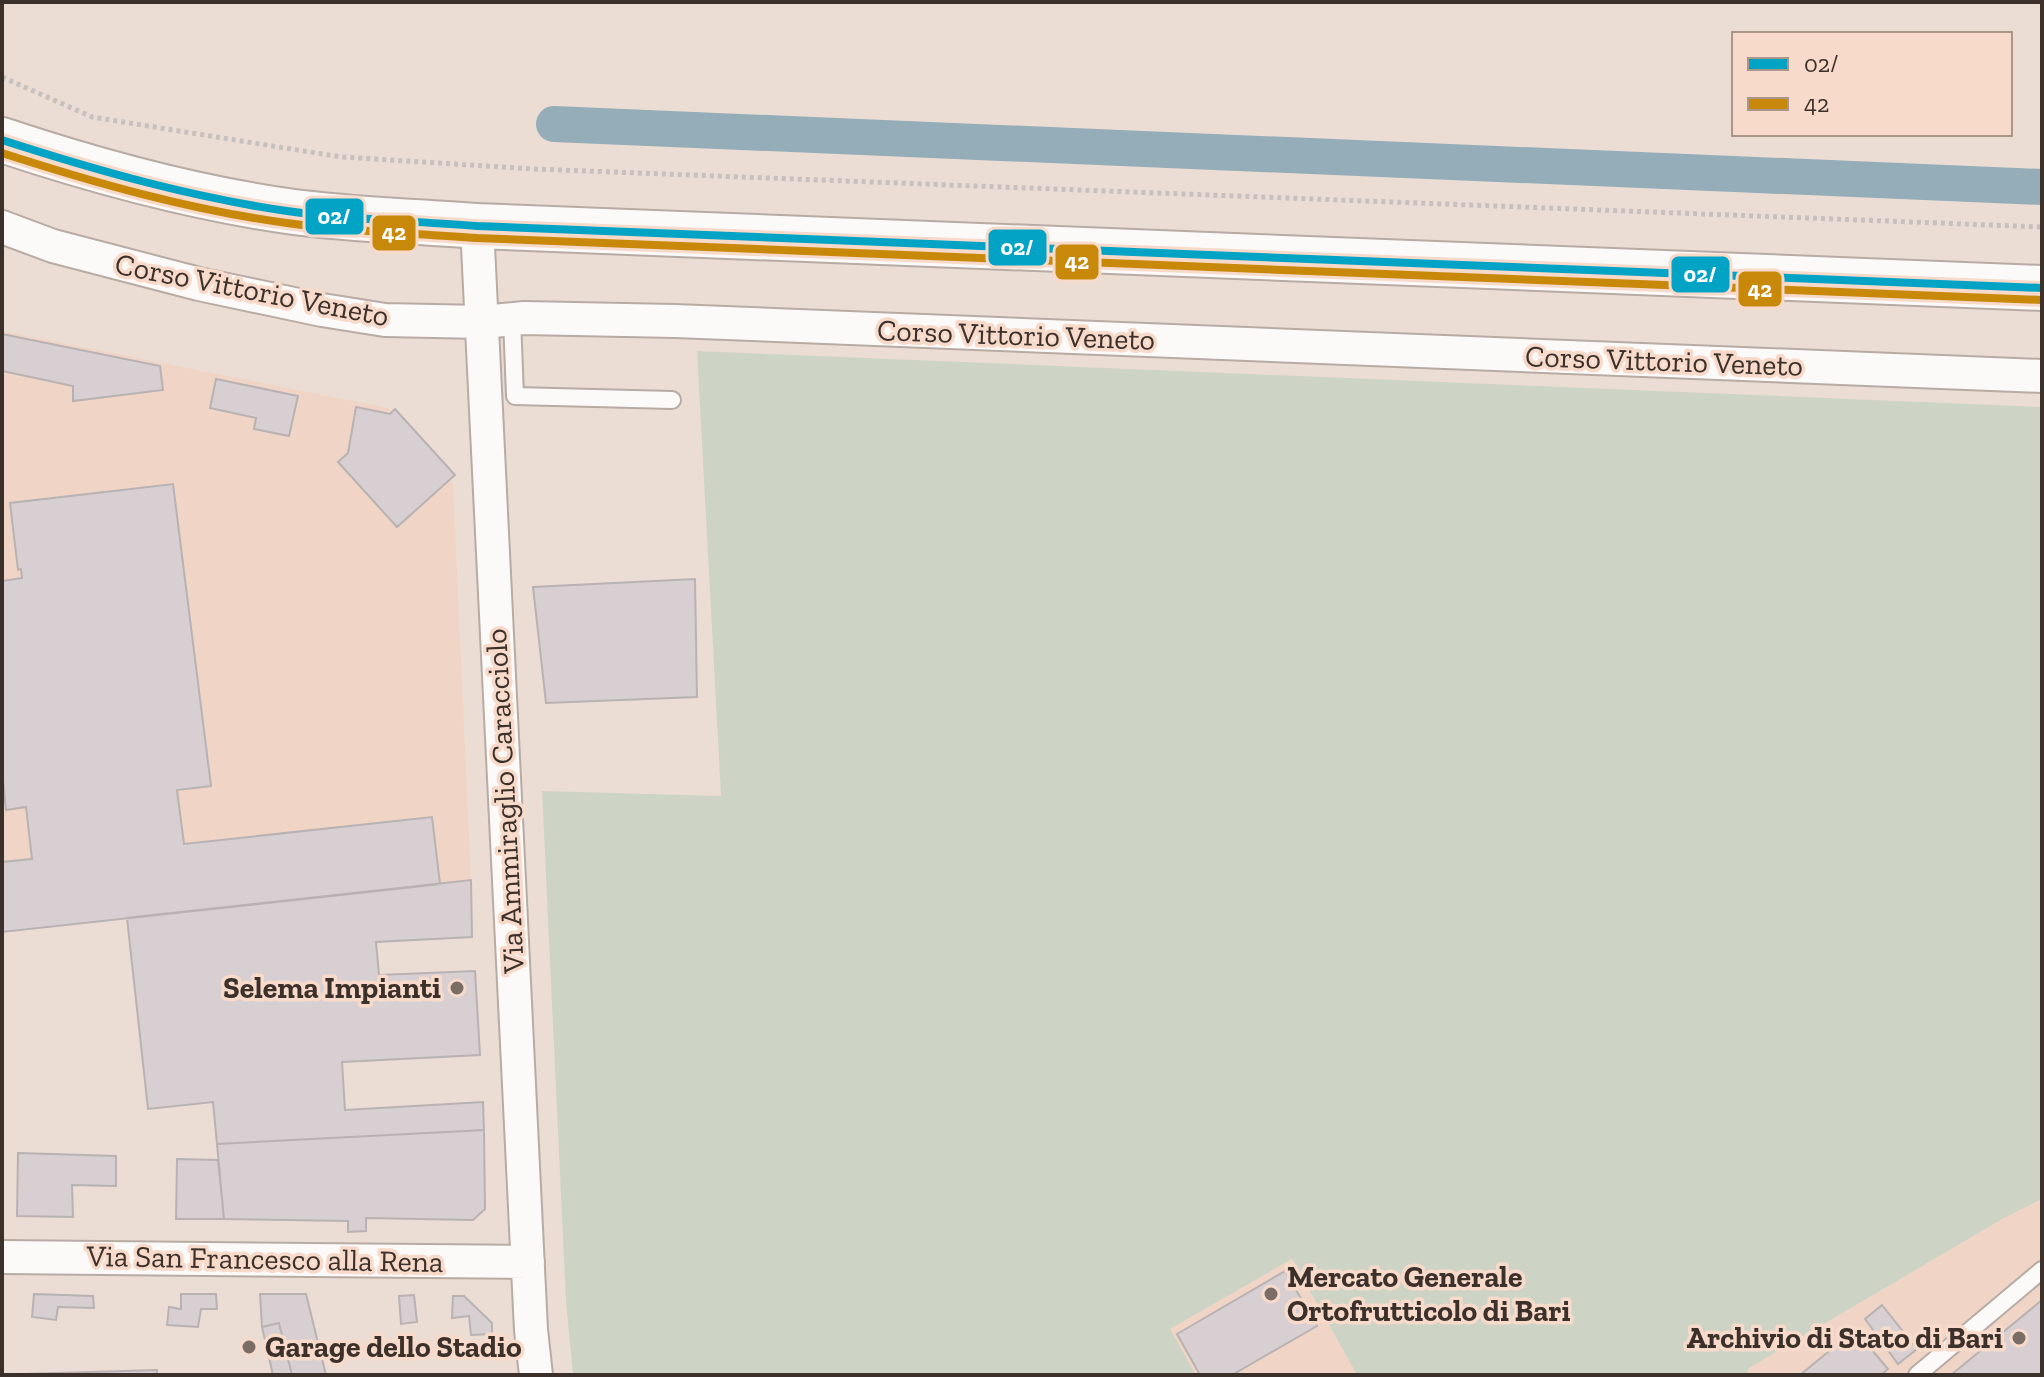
<svg xmlns="http://www.w3.org/2000/svg" width="2044" height="1377" viewBox="0 0 2044 1377" font-family="'Zilla Slab',serif">
<style>
.built{fill:#f0d5c6}
.green{fill:#ced4c5}
.lines{fill:none;stroke-linecap:round;stroke-linejoin:round}
.canal{stroke:#95adb9;stroke-width:36}
.building{fill:#d7cfd2;stroke:#b9b2b3;stroke-width:2}
.lane-casing{stroke:#b7aba4;stroke-width:20}
.street-casing{stroke:#b7aba4;stroke-width:36}
.secondary-casing{stroke:#b7aba4;stroke-width:48}
.path{stroke:#c6c1be;stroke-width:5;stroke-dasharray:4 4;stroke-linecap:butt}
.lane{stroke:#fcfaf9;stroke-width:16}
.street{stroke:#fcfaf9;stroke-width:32}
.secondary{stroke:#fcfaf9;stroke-width:44}
.bus-1-casing{stroke:#f7daca;stroke-width:14}
.bus-2-casing{stroke:#f7daca;stroke-width:14}
.bus-1{stroke:#03a3c6;stroke-width:8}
.bus-2{stroke:#c8880a;stroke-width:8}
.poi-dot{fill:#796d66;stroke:#f7daca;stroke-width:3}
.labels{text-anchor:middle;dominant-baseline:central;stroke-width:7;stroke-linejoin:round;paint-order:stroke}
.street-label{font-size:30px;fill:#3b302a;stroke:#f7daca}
.poi-label{font-size:30px;font-weight:bold;fill:#3b302a;stroke:#f7daca;text-anchor:end}
.line-badge{stroke:#f7daca;stroke-width:3}
.badge-label{font-size:22px;text-anchor:middle;font-weight:bold;fill:#fff}
</style>
<rect width="100%" height="100%" fill="#ecddd4"/>
<path class="built" d="M2,331L389,408L453,483L471,880L2,932Z
M2042,1199V1375H1746L1749,1368L2004,1218Z
M1292,1259L1357,1375H1196L1169,1329Z"/>
<path class="green" d="M697,351L2042,407V1199L2004,1218L1749,1368L1746,1375H1357L1292,1259L1170,1329L1196,1375H573L566,1302L542,791L721,796Z"/>
<g class="lines">
<path class="canal" d="M554,124L2042,187"/>
</g>
<path class="building" d="M2,334L160,366L163,390L73,401V386L2,371Z
M216,379L298,396L289,436L254,429L256,418L210,408Z
M356,407L390,414L395,409L455,475L397,527L338,462L348,453Z
M173,484L211,786L177,790L184,844L432,817L440,884L2,932V862L32,859L26,807L6,810L2,770V581L22,578L21,569L18,570L10,503Z
M695,579L697,697L546,703L533,587Z
M471,880L472,937L376,942L379,975L475,971L480,1055L342,1062L345,1110L483,1102L484,1130L217,1144L213,1102L148,1109L127,918Z
M484,1130L485,1209L473,1220L366,1218V1231L348,1232V1221L224,1219L217,1144Z
M18,1153L116,1156V1186L72,1185L73,1217L17,1216Z
M177,1159L218,1160L224,1219H176Z
M1285,1271L1317,1326L1232,1375H1200L1177,1334Z
M34,1294L93,1296L94,1308L58,1307L56,1320L32,1317Z
M181,1294H216L217,1309H201L198,1327L167,1325L169,1307L181,1309Z
M260,1294H306L326,1375H292L279,1323L262,1327Z
M414,1295L417,1322L401,1324L399,1296Z
M453,1296H464L492,1323V1334L471,1335L469,1316L452,1318Z
M2042,1300V1375H1951Z
M1882,1305L1917,1349L1898,1364L1865,1319Z
M279,1323L292,1375H273L262,1327Z
M1855,1330L1888,1369L1881,1375H1800Z
M157,1370V1375L22,1374Z"/>
<g class="lines">
<defs>
<path id="lane" d="M512,319L515,396L672,400
M1917,1375L2042,1270"/>
<path id="street" d="M477,226L531,1330L536,1375
M2,227L53,246L199,284L322,310L385,320L482,322L524,318L675,321L2042,376
M2,1257L528,1262"/>
<path id="secondary" d="M2,140C95,171 190,197 287,211C350,220 414,221 477,226L2042,288"/>
</defs>
<use href="#lane" class="lane-casing"/>
<use href="#street" class="street-casing"/>
<use href="#secondary" class="secondary-casing"/>
<path class="path" d="M2,77L92,117L341,157L534,169L2042,227"/>
<use href="#lane" class="lane"/>
<use href="#street" class="street"/>
<use href="#secondary" class="secondary"/>
<defs>
<path id="bus-1" d="M2,140C95,170 190,197 287,211C350,220 414,221 477,226L2042,288"/>
<path id="bus-2" d="M2,153C95,183 190,210 287,223C350,232 413,233 477,238L2042,300"/>
</defs>
<use href="#bus-1" class="bus-1-casing"/>
<use href="#bus-2" class="bus-2-casing"/>
<use href="#bus-1" class="bus-1"/>
<use href="#bus-2" class="bus-2"/>
</g>
<g class="poi-dot">
<circle cx="457" cy="988" r="8"/>
<circle cx="1271" cy="1294" r="8"/>
<circle cx="2019" cy="1338" r="8"/>
<circle cx="249" cy="1347" r="8"/>
</g>
<g class="labels">
<g class="street-label">
<text transform="translate(252 290) rotate(11)">Corso Vittorio Veneto</text>
<text transform="translate(1016 335) rotate(2)">Corso Vittorio Veneto</text>
<text transform="translate(1664 361) rotate(2)">Corso Vittorio Veneto</text>
<text transform="translate(505 801) rotate(-93)">Via Ammiraglio Caracciolo</text>
<text transform="translate(265 1259) rotate(1)">Via San Francesco alla Rena</text>
</g>
<g class="poi-label">
<text x="441" y="988">Selema Impianti</text>
<text x="1287" y="1277" text-anchor="start">Mercato Generale<tspan x="1287" dy="34">Ortofrutticolo di Bari</tspan></text>
<text x="2003" y="1338">Archivio di Stato di Bari</text>
<text x="265" y="1347" text-anchor="start">Garage dello Stadio</text>
</g>
</g>
<g class="line-badge">
<rect x="304" y="197" width="61" height="39" rx="8" fill="#03a3c6"/>
<rect x="371" y="214" width="46" height="38" rx="8" fill="#c8880a"/>
<rect x="987" y="228" width="61" height="39" rx="8" fill="#03a3c6"/>
<rect x="1054" y="243" width="46" height="38" rx="8" fill="#c8880a"/>
<rect x="1670" y="255" width="61" height="39" rx="8" fill="#03a3c6"/>
<rect x="1737" y="270" width="46" height="38" rx="8" fill="#c8880a"/>
</g>
<g class="badge-label">
<text x="334" y="224">02/</text>
<text x="394" y="240">42</text>
<text x="1017" y="255">02/</text>
<text x="1077" y="269">42</text>
<text x="1700" y="282">02/</text>
<text x="1760" y="297">42</text>
</g>
<rect width="2044" height="1377" fill="none" stroke="#3b302a" stroke-width="8"/>
<rect x="1732" y="32" width="280" height="104" fill="#f7daca" stroke="#ac968a" stroke-width="2"/>
<rect x="1748" y="58" width="40" height="12" fill="#03a3c6" stroke="#ac968a" stroke-width="2"/>
<text x="1804" y="72" font-size="24" fill="#3b302a">02/</text>
<rect x="1748" y="98" width="40" height="12" fill="#c8880a" stroke="#ac968a" stroke-width="2"/>
<text x="1804" y="112" font-size="24" fill="#3b302a">42</text>
</svg>
